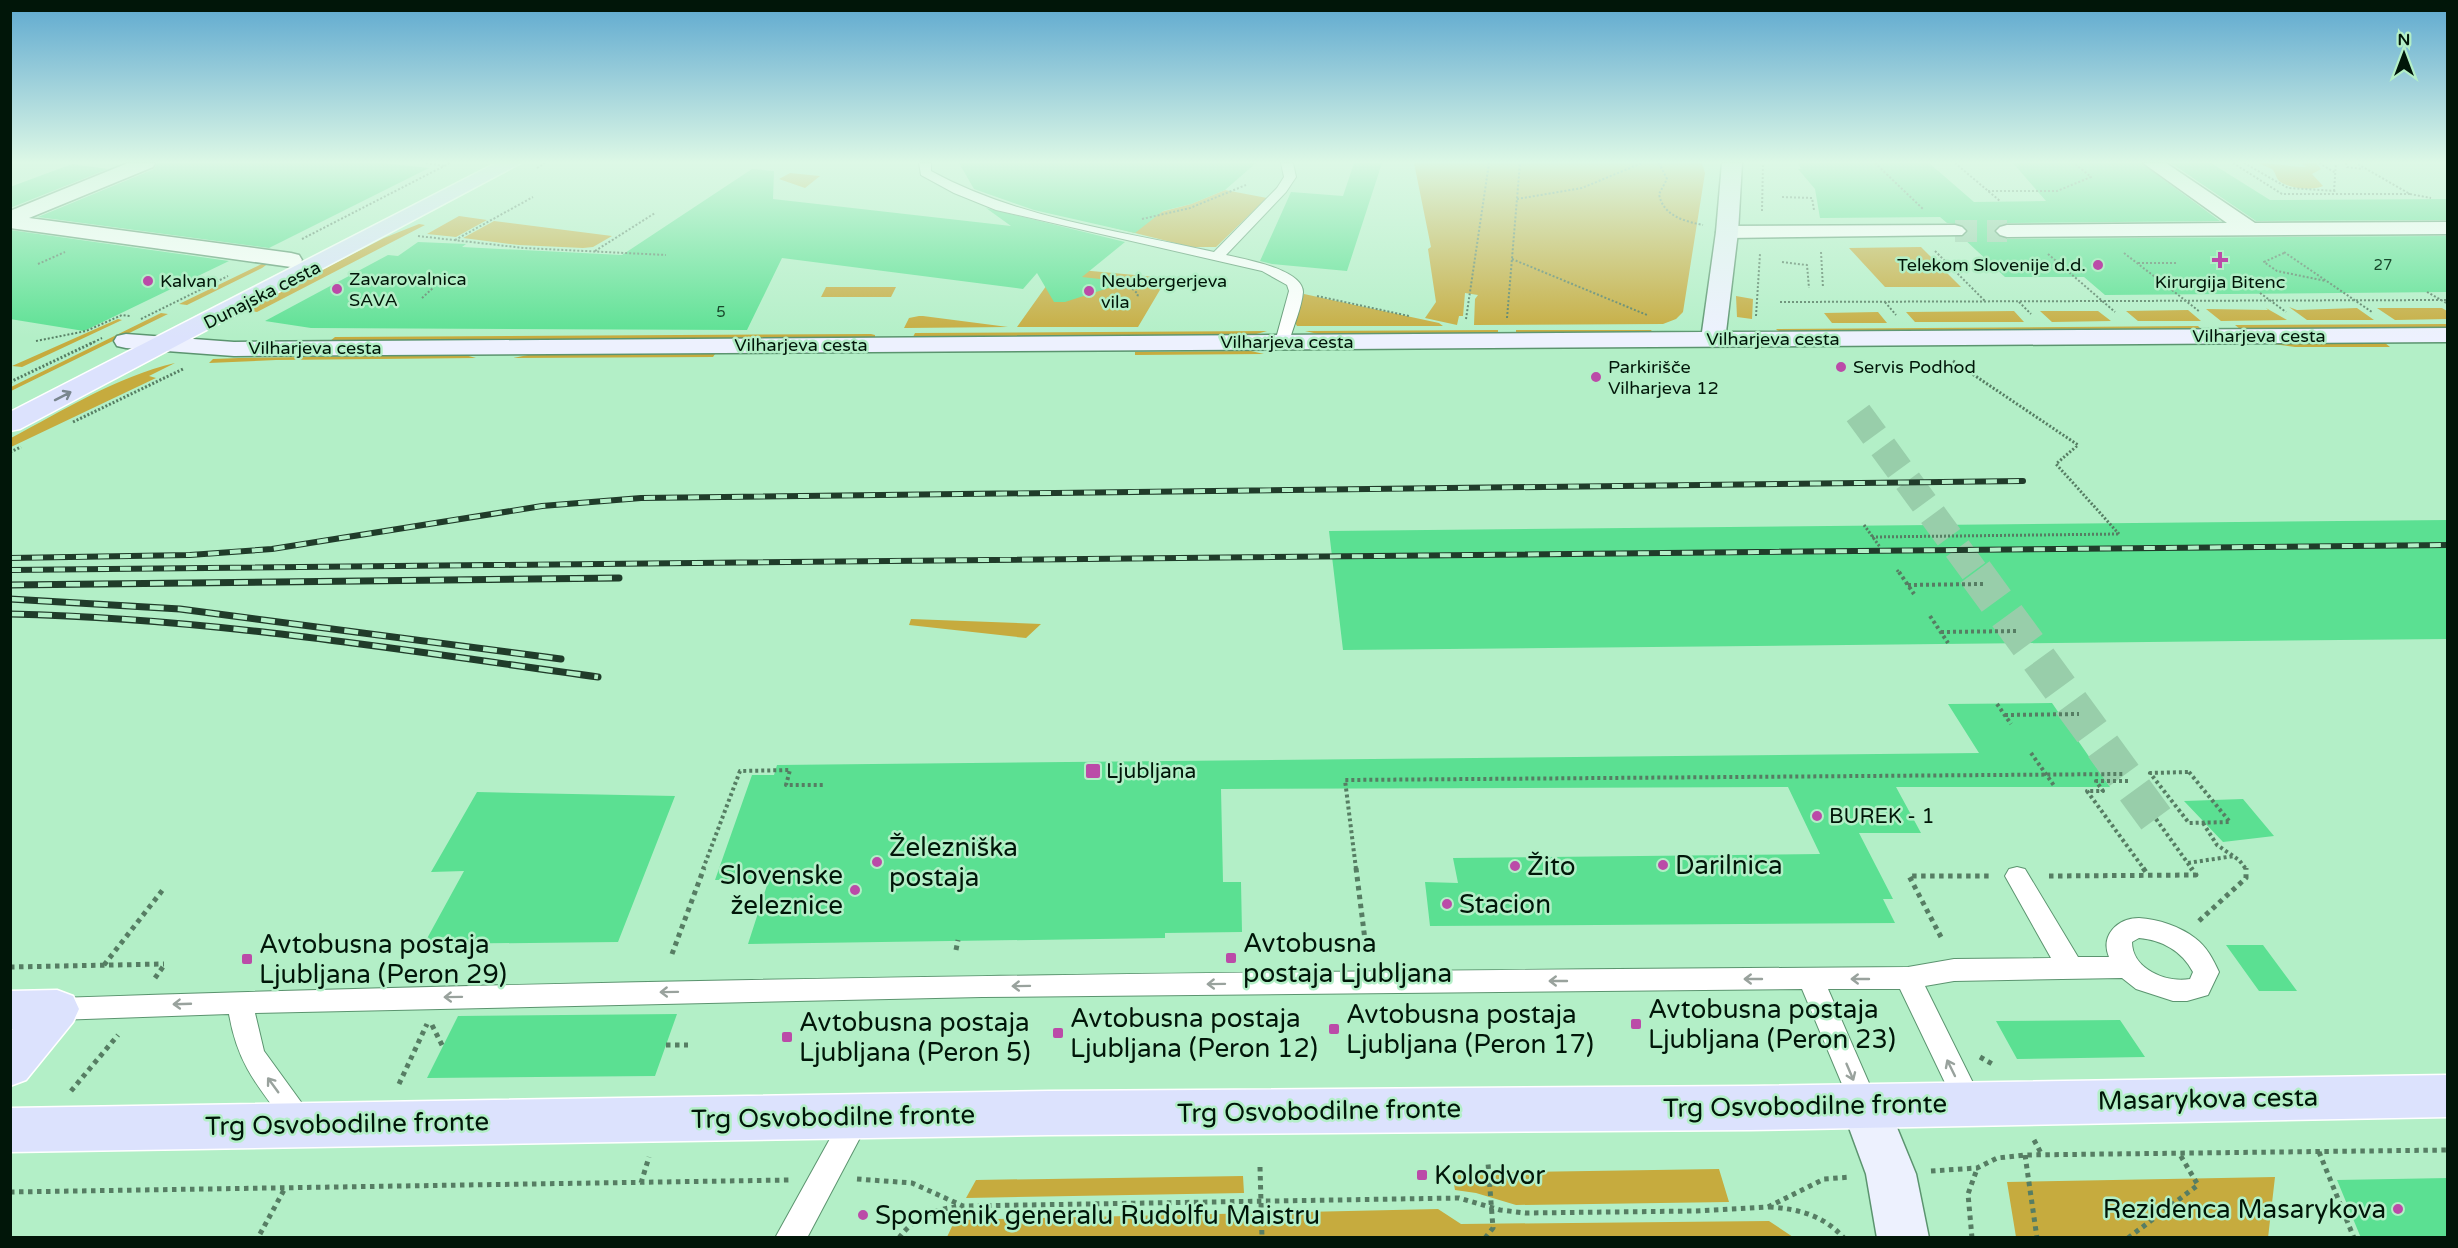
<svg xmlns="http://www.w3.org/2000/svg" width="2458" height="1248" viewBox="0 0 2458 1248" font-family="'Varela Round',sans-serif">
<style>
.green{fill:#c6ab3e}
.building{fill:#5be092}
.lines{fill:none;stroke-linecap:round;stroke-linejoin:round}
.street-tunnel-far2{stroke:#98ceaa;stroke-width:22;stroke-dasharray:22 10;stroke-linecap:butt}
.street-tunnel-far1{stroke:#98ceaa;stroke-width:28;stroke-dasharray:28 14;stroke-linecap:butt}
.street-tunnel{stroke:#98ceaa;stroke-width:36;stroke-dasharray:36 18;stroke-linecap:butt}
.lane-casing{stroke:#5b946f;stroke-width:2}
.street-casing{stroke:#5b946f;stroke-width:3}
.secondary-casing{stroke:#5b946f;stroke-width:3}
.primary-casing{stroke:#fff;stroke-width:3}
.path-far3{stroke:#567d63;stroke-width:2;stroke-dasharray:2 2;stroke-linecap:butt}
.path-far2{stroke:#567d63;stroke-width:3;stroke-dasharray:2 2;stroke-linecap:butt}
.path-far1{stroke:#567d63;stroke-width:4;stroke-dasharray:3 3;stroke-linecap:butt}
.path{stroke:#567d63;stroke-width:5;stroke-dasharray:4.5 4.5;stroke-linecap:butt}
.lane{fill:#fff;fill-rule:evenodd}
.street{fill:#fff;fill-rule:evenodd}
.secondary{fill:#edf1fe;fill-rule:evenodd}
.primary{fill:#dce2fd;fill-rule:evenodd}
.rail-far1-casing{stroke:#203c2a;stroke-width:6}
.rail-casing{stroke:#203c2a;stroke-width:7}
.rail-far1{stroke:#b3efc7;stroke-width:4;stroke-dasharray:11;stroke-linecap:butt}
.rail{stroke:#b3efc7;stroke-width:4.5;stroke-dasharray:14;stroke-linecap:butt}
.oneway{stroke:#79868f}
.oneway2{stroke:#99a29d}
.poi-dot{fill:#bb4ba8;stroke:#b3efc7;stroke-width:2}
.labels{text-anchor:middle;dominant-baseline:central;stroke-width:5;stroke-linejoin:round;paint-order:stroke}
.far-number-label{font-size:15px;fill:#18482b}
.far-poi-label{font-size:18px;fill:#011609;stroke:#b3efc7;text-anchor:start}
.far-street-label{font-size:18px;fill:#011609;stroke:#b3efc7}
.poi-label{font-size:21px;fill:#011609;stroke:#b3efc7;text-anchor:start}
.near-poi-label{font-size:26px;fill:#011609;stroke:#b3efc7;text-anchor:start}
.near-street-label{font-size:26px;fill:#011609;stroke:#b3efc7}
</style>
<rect width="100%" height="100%" fill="#b3efc7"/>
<path class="green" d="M1414,163H1702L1705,173L1683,312L1676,319L1663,324L1474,325L1475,299L1478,295L1465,293L1463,316H1459L1457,325L1425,318L1436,302L1428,249L1431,247Z
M2258,163C2275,163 2289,167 2306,167L2301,163H2316L2321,169L2312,174L2323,186C2312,191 2290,189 2279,181C2276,178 2276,173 2272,169Z
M790,173L820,176L805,188L779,179Z
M1225,190L1267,198L1216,247H1191L1107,226L1191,204Z
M459,216L487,220L456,237L427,234Z
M494,221L612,236L593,247L583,248L519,245L463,238Z
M419,224L425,225L257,312L245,310L384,238Z
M1921,247L1961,287H1885L1849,248Z
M268,261L269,263L262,268L187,305L179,304Z
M1059,268L1167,278L1138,327H1017Z
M826,287H896L891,297H821Z
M1304,294L1439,323L1443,326H1297L1294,321Z
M1736,296L1753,299L1752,319L1737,317Z
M2289,307L2297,310L2357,308L2374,320H2307Z
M2266,308L2287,320L2221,321L2206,309L2268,310Z
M2377,308H2442L2447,311V319L2395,320Z
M2188,310L2201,321H2138L2126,311Z
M2014,311L2024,322H1915L1906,312Z
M2040,311H2098L2111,321L2052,322Z
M1878,312L1887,323H1832L1824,313Z
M161,313L168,314L11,391V387Z
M919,316H923L1008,327L904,328L909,318Z
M118,319L122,320L22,367L12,366Z
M2447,324V327L2240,329L2235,325Z
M2198,326L2201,329L1778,331L1776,329Z
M1498,330V333L1318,334L1305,331Z
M1516,330H1651L1653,333H1516Z
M1267,331L1253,335L913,337L915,333Z
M871,334L875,335V337L330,341L335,337Z
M2385,343L2390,347H2295L2273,344Z
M1251,351L1264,354L1135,355V352Z
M715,354L713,357L513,358L528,355Z
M465,355L476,358L276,360L209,363L213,359L239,358Z
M175,363L149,376L156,378L11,447V438C64,410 116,377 175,363Z
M911,619L1041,624L1026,638L909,625Z
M1719,1169L1729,1202L1516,1205L1476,1193L1455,1190L1452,1173Z
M1243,1176L1244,1193L966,1198L976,1180Z
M2275,1177L2268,1238L2016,1237L2007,1182Z
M1438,1209L1461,1224L1769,1221L1793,1237H947L955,1220Z"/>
<path class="building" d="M157,163H383L429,168L269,248L38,217L154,169Z
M959,163H1256L1225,190L1191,204L1163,211L1135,233L1034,210L974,189Z
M1354,163H1382L1347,271L1272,264L1260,261L1291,192L1343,196Z
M1798,163H1929L1974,202L2046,201L2013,163H2141L2220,221L2007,223L1998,225L1994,233L2007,239L2448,236V292L2105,295L2084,277H2005L1962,237L1968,231L1964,225L1947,223L1940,217L1820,218L1815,189L1798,169H1801Z
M2171,163H2211L2270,200L2448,199V220L2256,221Z
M72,164L108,169L10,208V187Z
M752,169L774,171L773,199L1011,226L986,208L1125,242L1082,277L1127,282L1065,302H1054L1037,273L1023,289L782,258L747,330L311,328L265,321L388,255L398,256L418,242L466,244L462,247L622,255Z
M10,230L229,261L84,331L10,319Z
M2448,520V639L1343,650L1329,531Z
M2052,703L2110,787H1896L1921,833H1859L1893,899H1883L1895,923L1430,926L1425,882L1458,883L1453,858L1820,854L1788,787L1221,789L1223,882H1241L1242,932L1165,933V938L748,944L769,879L715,880L752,775H774L777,765L1979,753L1948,704Z
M477,792L675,796L618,942L424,944L464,871L431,872Z
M2243,799L2274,836L2223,842L2184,801Z
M2226,945H2263L2297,991H2259Z
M677,1014L655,1076L427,1078L458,1016Z
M2120,1020L2145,1057L2017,1059L1996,1021Z
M2448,1178V1238H2361L2337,1180Z"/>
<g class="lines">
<path class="street-tunnel-far2" d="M1955,231H2007"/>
<path class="street-tunnel-far1" d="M1858,413L1976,574"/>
<path class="street-tunnel" d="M1975,572L2156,819"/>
<defs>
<path id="lane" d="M919,163H931V171C1016,218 1120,231 1214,252L1277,188L1284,177L1281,163H1293L1296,177L1286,192L1226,255C1243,259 1303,269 1303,292C1302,307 1293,327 1289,342L1282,346L1275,342L1289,291L1287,285L1262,271L996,210L954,193L921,175Z
M2017,867L2025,869L2078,957H2109C2100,936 2117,918 2139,918C2158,919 2181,927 2195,938C2207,947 2213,959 2219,972L2208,995L2187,1001H2173L2136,989L2122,978L1954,981L1925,986L1983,1103L1979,1112L1969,1116L1959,1112L1900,989H1828L1879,1106L1875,1115L1865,1119L1855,1115L1802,989L982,997L255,1013L264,1051L317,1124L313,1133L303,1137L293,1133C262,1091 238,1068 229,1014L57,1020L48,1017L44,1009L48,1001L57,998C673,977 1291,971 1908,967L1954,959L2051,958L2005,876L2009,869ZM2139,938C2162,940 2182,951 2193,972L2190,979C2166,983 2132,969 2132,942Z
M857,1104L867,1108L871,1117L807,1238H775L847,1108Z"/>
<path id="street" d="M128,163H155L153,167L29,218L291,253L299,255L302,260L299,265L291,267L10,228V211Z
M2143,163H2166L2255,223L2448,222V234L2007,237L2000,235L1996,231L2000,227L2007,225L2227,223Z
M1955,225L1962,227L1966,231L1962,235L1727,238L1720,236L1716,232L1720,228L1727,226Z"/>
<path id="secondary" d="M1722,163H1742L1738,232L1726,332L2448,328V342L234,356L126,348L117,346L114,341L117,336L126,334L234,342L1702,332L1716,232Z
M1865,1084L1882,1091L1916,1174L1929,1238H1877L1866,1174L1841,1106L1848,1091Z"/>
<path id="primary" d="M496,163H521L20,429L10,431V412Z
M57,990L73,996L79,1009L73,1022L26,1080L10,1086V1032L13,1029H10V991Z
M2448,1075V1117L1750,1130L1049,1135L10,1152V1108L1049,1091L1750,1086Z"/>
</defs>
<use href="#lane" class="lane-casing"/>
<use href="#street" class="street-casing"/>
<use href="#secondary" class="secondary-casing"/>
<use href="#primary" class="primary-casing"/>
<path class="path-far3" d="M426,163L445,166
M1659,163L1667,179L1659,194C1663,216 1684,221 1703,225
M1875,163L1923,209
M1955,163L2000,201
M2233,163L2282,194H2410L2356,163
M2244,163L2288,188L2336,191
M2319,163L2336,173
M2346,163L2347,167L2363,169
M537,168L545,163
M1988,191H2057L2091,177L2074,163
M2334,191L2336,163
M2410,194L2431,198
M1782,197L1812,198L1814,210
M1517,199L1582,188L1642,163
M1762,211L1763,163
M1142,219L1190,208L1246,185
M418,236L524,248L666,255
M302,239L450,163
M455,240L533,197
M595,251L655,213
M1935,251L1985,301
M1821,252L1823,288
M2284,252L2372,312
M2124,253L2168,287
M2284,253L2264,262L2277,271L2326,281
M2048,254L2115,312
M1512,259L1647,315
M1782,262L1807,265L1809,288
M2138,263H2176
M38,264L65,252
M1107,278L1127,284L1138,294L1137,298
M2172,290L2200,312
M2427,292L2448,304
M2260,293L2286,312
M1317,296L1409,316
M422,298L434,287
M1780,302L2448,300
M1885,302L1896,315
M2019,302L2031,314
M1756,316L1760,254
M1507,318L1520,163
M141,319L228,276
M1466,319L1489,163
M36,341L86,331L122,315L130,316
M90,344L102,338"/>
<path class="path-far2" d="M1953,361L2078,445L2056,464L2119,534
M10,382L94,342
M73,422L183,369
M10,452L21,447
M1864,525L1880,547
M1872,537L2119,534
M1897,570L1900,574"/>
<path class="path-far1" d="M1899,572L1914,594
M1908,585L1983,584
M1930,616L1948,643
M1941,632L2018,631
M1997,704L2011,724
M2005,715L2079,714
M2031,753L2055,787
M2189,772L2230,822L2189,823L2150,773Z
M2128,781H2096L2103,791H2087L2144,869
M2156,819L2192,869
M2203,823L2217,845L2239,860L2246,869
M2188,863L2234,856
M703,869L740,771L790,770L786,785H823
M1356,869L1345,780L2123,774"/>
<path class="path" d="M1356,868L1367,956
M2143,868L2148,875
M2049,876L2196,875L2191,868
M2199,921L2246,878V868
M1941,937L1909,876H1993
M956,950L958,940
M672,954L704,868
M104,965L165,887
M10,967L164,964
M155,978L165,964
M432,1025L443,1047
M666,1045H688
M1980,1057L1994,1065
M399,1084L427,1024
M71,1091L118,1035
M2034,1140L2042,1155
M2319,1152L2354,1238
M2025,1155L2037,1238
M1260,1167L1262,1238
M1931,1171L1977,1168L1997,1158L2025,1155L2448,1150
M857,1179L912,1183L963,1206L1459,1198L1500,1210L1525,1213L1696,1211L1768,1207L1824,1179L1851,1177
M641,1183L649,1157
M10,1192L790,1180
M1769,1207C1799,1209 1823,1215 1844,1238
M260,1234L284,1190
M899,1238C915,1216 935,1209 962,1206
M1485,1238L1493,1228L1488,1163
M1972,1238L1968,1194L1977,1169
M2128,1238L2198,1185L2179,1153"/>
<use href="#lane" class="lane"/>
<use href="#street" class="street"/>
<use href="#secondary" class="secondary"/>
<use href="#primary" class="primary"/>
<defs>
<path id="rail-far1" d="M10,558L190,555L272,549L542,506L641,498L2023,481
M10,570L2448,545"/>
<path id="rail" d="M10,585L619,578
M10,599L180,609L561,659
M10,614C208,618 402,650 598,677"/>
</defs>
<use href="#rail-far1" class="rail-far1-casing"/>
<use href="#rail" class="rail-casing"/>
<use href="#rail-far1" class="rail-far1"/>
<use href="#rail" class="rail"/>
</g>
<defs><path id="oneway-shaft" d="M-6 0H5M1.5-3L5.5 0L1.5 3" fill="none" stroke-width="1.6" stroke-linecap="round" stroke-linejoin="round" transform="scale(1.5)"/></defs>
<use class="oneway" href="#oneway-shaft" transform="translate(63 396) rotate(-27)"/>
<g class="oneway2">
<use href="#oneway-shaft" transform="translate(1753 979) rotate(180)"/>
<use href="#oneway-shaft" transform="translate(1860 979) rotate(180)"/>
<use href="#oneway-shaft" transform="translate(1558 981) rotate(180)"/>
<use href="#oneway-shaft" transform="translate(1216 984) rotate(179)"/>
<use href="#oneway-shaft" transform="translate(1021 986) rotate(179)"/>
<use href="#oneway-shaft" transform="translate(669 992) rotate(179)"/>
<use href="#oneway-shaft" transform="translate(453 997) rotate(179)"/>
<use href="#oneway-shaft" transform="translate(182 1004) rotate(178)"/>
<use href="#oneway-shaft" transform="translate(1951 1068) rotate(-116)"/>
<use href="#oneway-shaft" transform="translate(1850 1072) rotate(67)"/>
<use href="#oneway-shaft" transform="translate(273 1085) rotate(-126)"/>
</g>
<linearGradient id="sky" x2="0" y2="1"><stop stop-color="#5da8cf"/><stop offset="0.48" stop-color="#ddf8e6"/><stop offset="1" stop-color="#ddf8e6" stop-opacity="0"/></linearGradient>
<rect width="2458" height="338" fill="url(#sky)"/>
<g class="poi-dot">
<path d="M2217 251h6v6h6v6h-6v6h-6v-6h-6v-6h6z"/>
<circle cx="2098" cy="265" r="6"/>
<circle cx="148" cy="281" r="6"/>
<circle cx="337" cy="289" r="6"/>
<circle cx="1089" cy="291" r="6"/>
<circle cx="1841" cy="367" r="6"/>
<circle cx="1596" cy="377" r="6"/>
<rect x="1085" y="763" width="16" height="16" rx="3"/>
<circle cx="1817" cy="816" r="6"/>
<circle cx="877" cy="862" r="6"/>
<circle cx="1663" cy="865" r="6"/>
<circle cx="1515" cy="866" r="6"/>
<circle cx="855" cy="890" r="6"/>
<circle cx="1447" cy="904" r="6"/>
<rect x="1225" y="952" width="12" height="12" rx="3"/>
<rect x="241" y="953" width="12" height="12" rx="3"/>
<rect x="1630" y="1018" width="12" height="12" rx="3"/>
<rect x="1328" y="1023" width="12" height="12" rx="3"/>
<rect x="1052" y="1027" width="12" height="12" rx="3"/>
<rect x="781" y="1031" width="12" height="12" rx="3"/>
<rect x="1416" y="1169" width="12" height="12" rx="3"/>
<circle cx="2398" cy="1209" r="6"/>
<circle cx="863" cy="1215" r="6"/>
</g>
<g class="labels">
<g class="far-number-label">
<text x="2383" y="265">27</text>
<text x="721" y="312">5</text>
</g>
<g class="far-poi-label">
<text x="2086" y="265" text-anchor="end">Telekom Slovenije d.d.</text>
<text x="349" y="279">Zavarovalnica<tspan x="349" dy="21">SAVA</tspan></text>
<text x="160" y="281">Kalvan</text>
<text x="1101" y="281">Neubergerjeva<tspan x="1101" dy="21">vila</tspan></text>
<text x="2220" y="282" text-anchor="middle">Kirurgija Bitenc</text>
<text x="1608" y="367">Parkirišče<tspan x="1608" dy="21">Vilharjeva 12</tspan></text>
<text x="1853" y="367">Servis Podhod</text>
</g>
<g class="far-street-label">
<text transform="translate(262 295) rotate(-27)">Dunajska cesta</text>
<text x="2259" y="336">Vilharjeva cesta</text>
<text x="1773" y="339">Vilharjeva cesta</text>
<text x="1287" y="342">Vilharjeva cesta</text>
<text x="801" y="345">Vilharjeva cesta</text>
<text x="315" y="348">Vilharjeva cesta</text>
</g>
<g class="poi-label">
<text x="1106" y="771">Ljubljana</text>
<text x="1829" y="816">BUREK - 1</text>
</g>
<g class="near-poi-label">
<text x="889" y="847">Železniška<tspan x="889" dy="30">postaja</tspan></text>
<text x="1675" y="865">Darilnica</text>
<text x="1527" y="866">Žito</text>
<text x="843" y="875" text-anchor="end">Slovenske<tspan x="843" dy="30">železnice</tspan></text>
<text x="1459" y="904">Stacion</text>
<text x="1243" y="943">Avtobusna<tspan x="1243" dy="30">postaja Ljubljana</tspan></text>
<text x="259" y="944">Avtobusna postaja<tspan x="259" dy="30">Ljubljana (Peron 29)</tspan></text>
<text x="1648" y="1009">Avtobusna postaja<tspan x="1648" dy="30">Ljubljana (Peron 23)</tspan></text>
<text x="1346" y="1014">Avtobusna postaja<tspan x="1346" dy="30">Ljubljana (Peron 17)</tspan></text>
<text x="1070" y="1018">Avtobusna postaja<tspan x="1070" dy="30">Ljubljana (Peron 12)</tspan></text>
<text x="799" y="1022">Avtobusna postaja<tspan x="799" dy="30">Ljubljana (Peron 5)</tspan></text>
<text x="1434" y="1175">Kolodvor</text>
<text x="2386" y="1209" text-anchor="end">Rezidenca Masarykova</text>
<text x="875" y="1215">Spomenik generalu Rudolfu Maistru</text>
</g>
<g class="near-street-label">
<text transform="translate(2208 1099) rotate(-1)">Masarykova cesta</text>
<text transform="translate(1805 1106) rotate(-1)">Trg Osvobodilne fronte</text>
<text transform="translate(1319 1111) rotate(-1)">Trg Osvobodilne fronte</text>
<text transform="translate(833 1117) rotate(-1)">Trg Osvobodilne fronte</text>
<text transform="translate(347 1124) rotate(-1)">Trg Osvobodilne fronte</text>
</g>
</g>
<rect width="2458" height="1248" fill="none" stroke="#011609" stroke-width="24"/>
<g transform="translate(2404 54)" stroke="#b3efc7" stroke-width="4.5" paint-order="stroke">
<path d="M0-4.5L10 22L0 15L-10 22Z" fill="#011609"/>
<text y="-9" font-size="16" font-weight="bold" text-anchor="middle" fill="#011609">N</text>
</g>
</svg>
